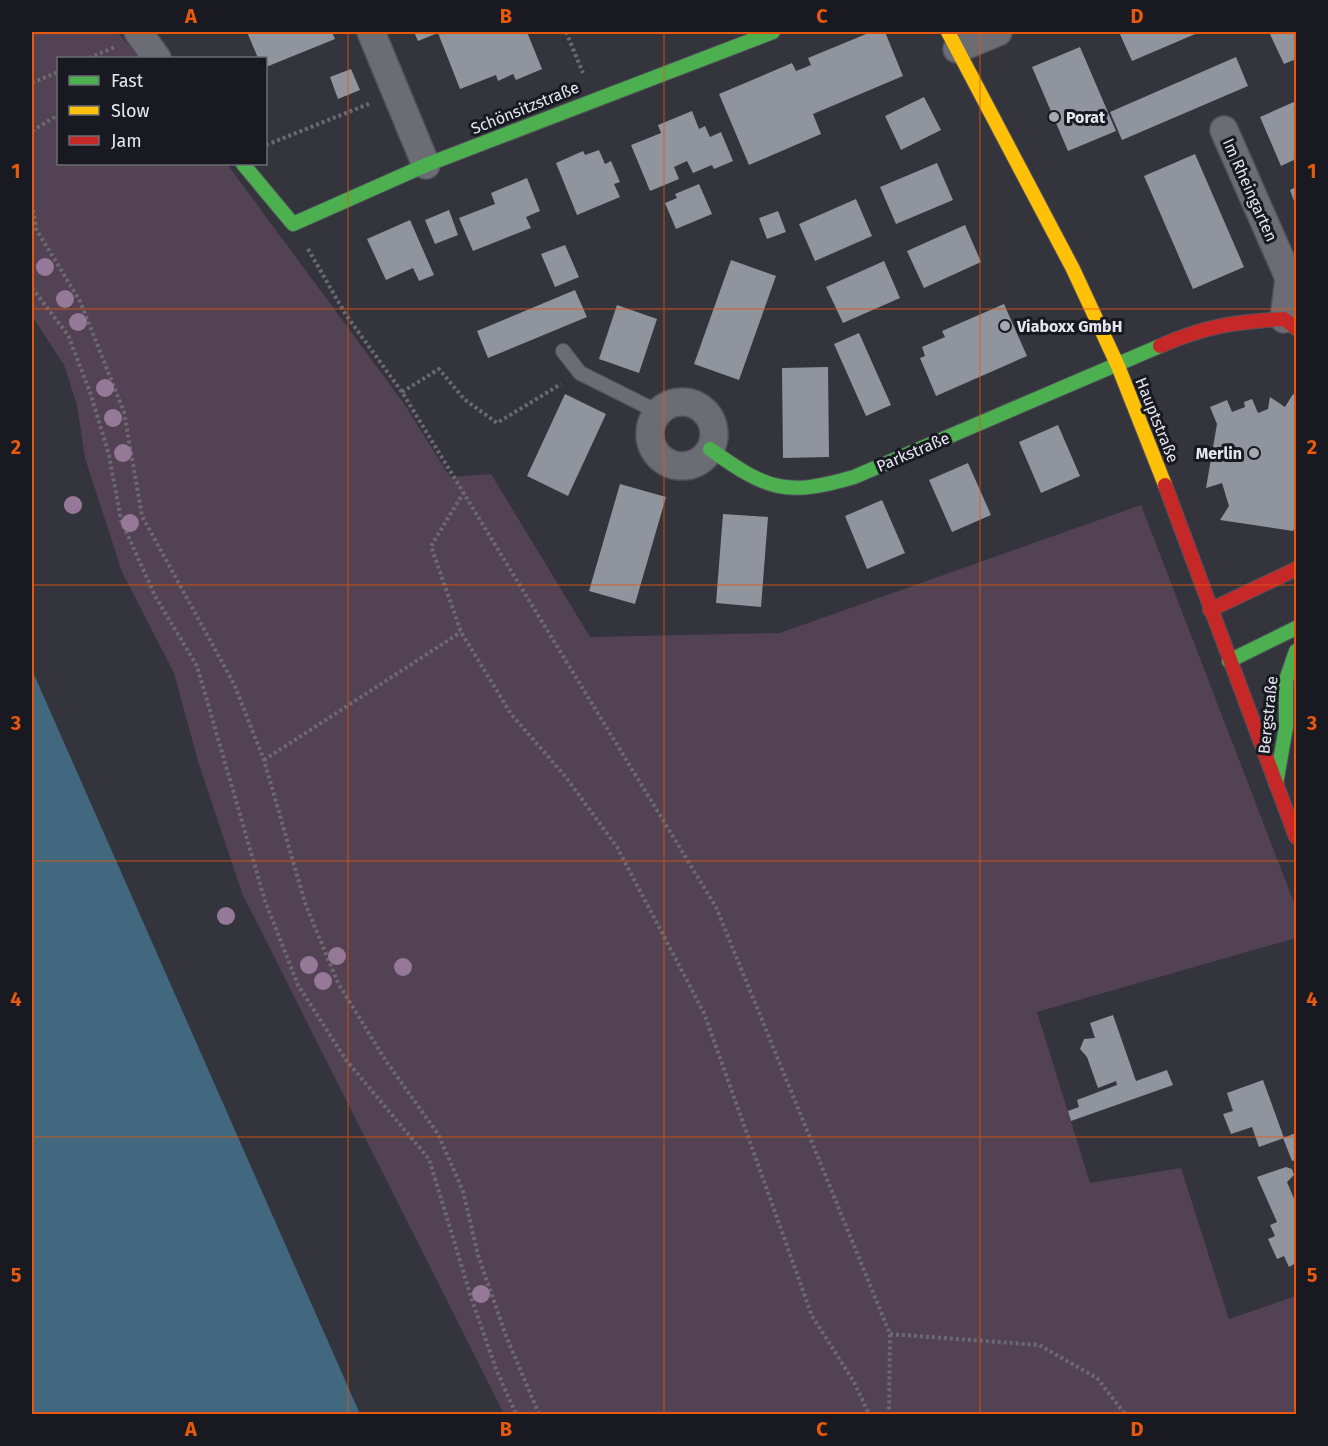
<svg xmlns="http://www.w3.org/2000/svg" width="1328" height="1446" viewBox="0 0 1328 1446" font-family="'Fira Sans',sans-serif">
<style>
.green{fill:#524253}
.water{fill:#41687f}
.building{fill:#90949c}
.lines{fill:none;stroke-linecap:round;stroke-linejoin:round}
.lane-casing{stroke:#515159;stroke-width:16}
.street-casing{stroke:#515159;stroke-width:30}
.fast-casing{stroke:#515159;stroke-width:16}
.slow-casing{stroke:#515159;stroke-width:16}
.jam-casing{stroke:#515159;stroke-width:16}
.path{stroke:#6a6a70;stroke-width:4;stroke-dasharray:3 3;stroke-linecap:butt}
.lane{stroke:#6c6d74;stroke-width:14}
.street{stroke:#6c6d74;stroke-width:27}
.fast{stroke:#4caf50;stroke-width:14}
.slow{stroke:#ffc107;stroke-width:14}
.jam{stroke:#c62828;stroke-width:14}
.tree{fill:#967899}
.grid{fill:none;stroke:#e8590c;stroke-width:1.5;stroke-opacity:0.55}
.poi-dot{fill:#a7a8b1;stroke:#191a21;stroke-width:2}
.labels{text-anchor:middle;dominant-baseline:central;stroke-width:6;stroke-linejoin:round;paint-order:stroke}
.street-label{font-size:16px;fill:#e5e6f0;stroke:#191a21}
.poi-label{font-size:16px;font-weight:bold;fill:#e5e6f0;stroke:#191a21;text-anchor:start}
.neatline{fill:none;stroke:#e8590c;stroke-width:2}
.grid-label{font-size:20px;text-anchor:middle;font-weight:bold;fill:#e8590c}
</style>
<rect width="100%" height="100%" fill="#34343d"/>
<path class="green" d="M32,32H117L140,58H58V164H227L405,405L450,477L491,474L590,637L780,633L1141,505L1296,908V938L1037,1012L1090,1183L1181,1168L1229,1319L1296,1296V1414H504L242,893L198,761L174,673L122,572L85,458L77,405L64,365L32,316Z"/>
<path class="water" d="M32,670L360,1414H32Z"/>
<path class="building" d="M247,32H332L335,39L266,67V58H258Z
M414,32H527L542,69L516,80L513,74L498,81L496,75L460,89L438,33L418,41Z
M871,32H885L903,76L813,114L821,134L749,165L719,94L792,63L796,71L811,65L808,58Z
M1119,32H1200L1132,61Z
M1269,32H1296V59L1284,64Z
M1080,47L1116,131L1068,151L1032,67Z
M1236,57L1248,86L1122,140L1110,112Z
M351,69L360,90L338,99L330,77Z
M924,97L941,130L901,150L885,116Z
M1296,101V159L1281,166L1260,117Z
M692,111L699,129L705,126L710,137L721,132L733,161L714,169L712,165L693,173L687,161L674,167L679,179L650,191L631,145L661,133L658,125Z
M599,150L605,164L611,161L620,182L614,184L620,197L577,215L556,163L583,151L585,155Z
M1195,154L1244,267L1193,289L1144,176Z
M937,163L953,200L896,224L880,187Z
M527,178L540,211L526,217L531,228L473,251L459,218L495,204L491,193Z
M699,184L712,214L676,229L665,203L677,198L675,194Z
M1296,187V206L1290,190Z
M856,199L872,236L815,261L799,224Z
M449,210L458,235L435,244L425,220Z
M778,211L786,232L767,239L759,218Z
M410,220L434,275L419,281L413,268L386,280L367,239Z
M965,225L981,262L924,288L907,251Z
M565,245L579,277L555,287L541,254Z
M731,260L776,276L739,380L694,364Z
M884,261L900,298L843,323L826,287Z
M575,290L587,317L488,358L477,331Z
M1004,304L1027,356L936,396L920,358L925,356L922,347L945,337L942,331Z
M617,305L657,319L639,373L599,359Z
M859,333L891,405L866,416L834,344Z
M828,367L829,457L783,458L782,368Z
M565,394L606,414L568,496L527,476Z
M1293,394L1296,397V525L1293,531L1220,520L1229,506L1222,483L1206,488L1217,424L1210,407L1227,400L1232,412L1245,407L1244,402L1252,399L1258,413L1268,409L1270,397L1285,407Z
M1058,425L1080,476L1041,493L1019,442Z
M968,463L991,515L952,532L929,480Z
M620,484L666,497L635,604L589,591Z
M882,500L905,553L867,569L845,516Z
M723,514L768,517L761,607L716,603Z
M1113,1015L1136,1081L1167,1070L1173,1085L1071,1121L1068,1111L1079,1107L1077,1100L1117,1085L1116,1081L1098,1088L1087,1057L1080,1049L1084,1039L1095,1038L1090,1023Z
M1263,1080L1284,1138L1259,1147L1252,1127L1231,1134L1223,1114L1233,1111L1227,1093Z
M1296,1133V1160L1292,1161L1283,1138Z
M1286,1167L1292,1169L1294,1175L1287,1182L1296,1203V1263L1289,1267L1284,1256L1277,1259L1268,1239L1275,1236L1270,1225L1277,1222L1257,1177Z"/>
<g class="lines">
<defs>
<path id="lane" d="M563,351L580,373L658,412"/>
<path id="street" d="M138,32L157,58
M371,32L426,165
M957,49L998,32
M1224,130L1289,278L1284,319
M650 434a32 32 0 1 1 64 0a32 32 0 1 1-64 0Z"/>
<path id="fast" d="M243,164L293,224L426,165L773,32
M710,449C767,490 786,497 854,477L1160,346
M1229,661L1296,628
M1276,784L1286,727V680L1296,651"/>
<path id="slow" d="M948,32L1073,269L1118,366L1165,485"/>
<path id="jam" d="M1160,346C1205,326 1235,322 1284,319L1296,328
M1165,485L1296,837
M1210,610L1296,569"/>
</defs>
<use href="#lane" class="lane-casing"/>
<use href="#street" class="street-casing"/>
<use href="#fast" class="fast-casing"/>
<use href="#slow" class="slow-casing"/>
<use href="#jam" class="jam-casing"/>
<path class="path" d="M566,32L583,73
M89,58L115,47
M32,83L58,72
M32,131L58,115
M266,145L371,103
M32,204L36,229L80,301L124,412L142,516L234,684L264,760L305,903L338,983L386,1061L438,1134L463,1191L478,1255L506,1336L539,1414
M308,249L346,315L402,392L716,907L890,1334L889,1414
M32,288L68,335L90,392L109,455L121,520L155,596L197,666L265,901L298,985L346,1060L429,1159L471,1297L496,1369L516,1414
M402,392L439,369L464,399L497,423L561,384
M464,492L431,546L461,632L511,714L565,776L617,847L704,1013L812,1316L854,1382L869,1414
M264,760L461,632
M890,1334L1039,1345L1097,1378L1125,1414"/>
<use href="#lane" class="lane"/>
<use href="#street" class="street"/>
<use href="#fast" class="fast"/>
<use href="#slow" class="slow"/>
<use href="#jam" class="jam"/>
</g>
<g class="tree">
<circle cx="45" cy="267" r="9"/>
<circle cx="65" cy="299" r="9"/>
<circle cx="78" cy="322" r="9"/>
<circle cx="105" cy="388" r="9"/>
<circle cx="113" cy="418" r="9"/>
<circle cx="123" cy="453" r="9"/>
<circle cx="73" cy="505" r="9"/>
<circle cx="130" cy="523" r="9"/>
<circle cx="226" cy="916" r="9"/>
<circle cx="337" cy="956" r="9"/>
<circle cx="309" cy="965" r="9"/>
<circle cx="403" cy="967" r="9"/>
<circle cx="323" cy="981" r="9"/>
<circle cx="481" cy="1294" r="9"/>
</g>
<path class="grid" d="M348,32V1414M664,32V1414M980,32V1414M32,309H1296M32,585H1296M32,861H1296M32,1137H1296"/>
<g class="poi-dot">
<circle cx="1054" cy="117" r="6"/>
<circle cx="1005" cy="326" r="6"/>
<circle cx="1254" cy="453" r="6"/>
</g>
<g class="labels">
<g class="street-label">
<text transform="translate(525 108) rotate(-22)">Schönsitzstraße</text>
<text transform="translate(1250 190) rotate(66)">Im Rheingarten</text>
<text transform="translate(1157 420) rotate(68)">Hauptstraße</text>
<text transform="translate(913 452) rotate(-23)">Parkstraße</text>
<text transform="translate(1268 715) rotate(-84)">Bergstraße</text>
</g>
<g class="poi-label">
<text x="1066" y="117">Porat</text>
<text x="1017" y="326">Viaboxx GmbH</text>
<text x="1242" y="453" text-anchor="end">Merlin</text>
</g>
</g>
<rect width="1328" height="1446" fill="none" stroke="#191a21" stroke-width="66"/>
<rect x="57" y="57" width="210" height="108" fill="#191a21" stroke="#6b6c74" stroke-width="1.5"/>
<rect x="69" y="76" width="30" height="9" fill="#4caf50" stroke="#6b6c74" stroke-width="1.5"/>
<text x="111" y="87" font-size="18" fill="#e5e6f0">Fast</text>
<rect x="69" y="106" width="30" height="9" fill="#ffc107" stroke="#6b6c74" stroke-width="1.5"/>
<text x="111" y="117" font-size="18" fill="#e5e6f0">Slow</text>
<rect x="69" y="136" width="30" height="9" fill="#c62828" stroke="#6b6c74" stroke-width="1.5"/>
<text x="111" y="147" font-size="18" fill="#e5e6f0">Jam</text>
<rect x="33" y="33" width="1262" height="1380" class="neatline"/>
<g class="grid-label">
<text x="191" y="23">A</text>
<text x="506" y="23">B</text>
<text x="822" y="23">C</text>
<text x="1137" y="23">D</text>
<text x="16" y="178">1</text>
<text x="1312" y="178">1</text>
<text x="16" y="454">2</text>
<text x="1312" y="454">2</text>
<text x="16" y="730">3</text>
<text x="1312" y="730">3</text>
<text x="16" y="1006">4</text>
<text x="1312" y="1006">4</text>
<text x="16" y="1282">5</text>
<text x="1312" y="1282">5</text>
<text x="191" y="1436">A</text>
<text x="506" y="1436">B</text>
<text x="822" y="1436">C</text>
<text x="1137" y="1436">D</text>
</g>
</svg>
